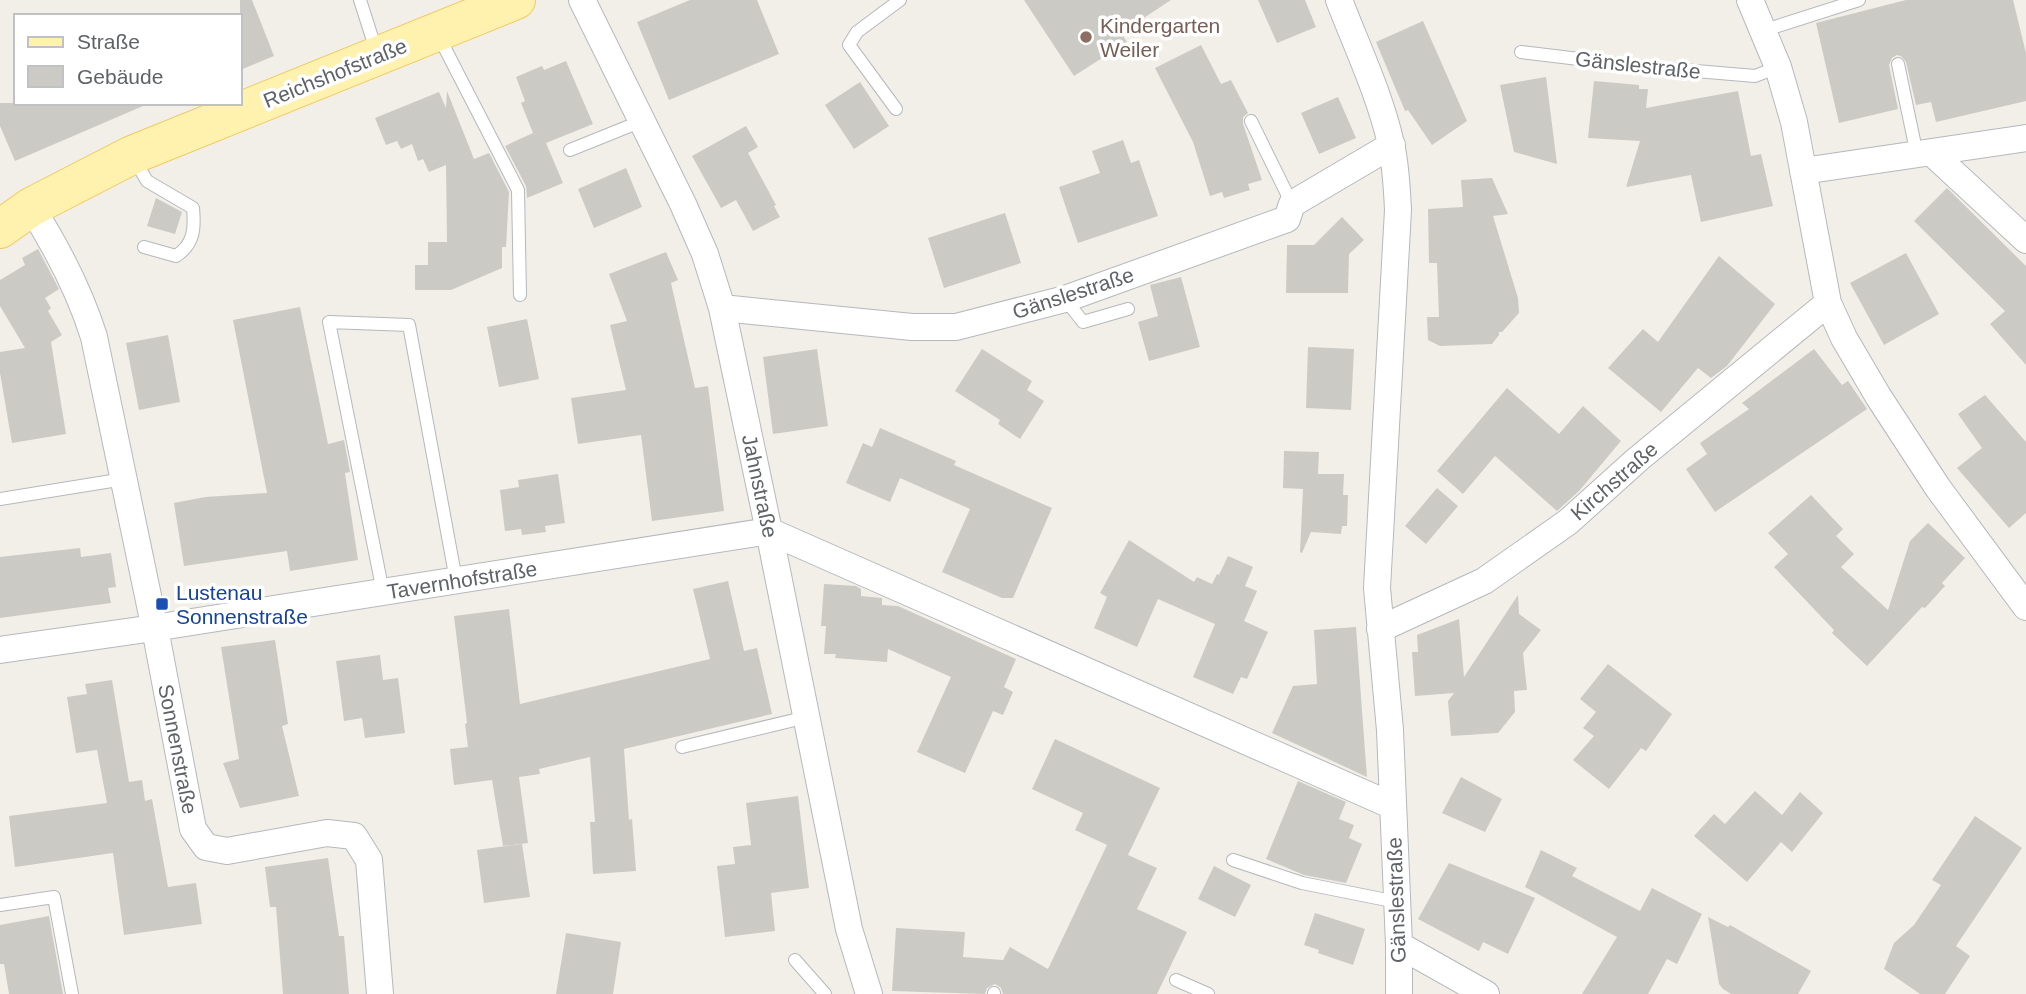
<svg xmlns="http://www.w3.org/2000/svg" width="2026" height="994" viewBox="0 0 2026 994" font-family="Arial,sans-serif">
<style>
.building{fill:#cccac5}
.lines{fill:none;stroke-linecap:round;stroke-linejoin:round}
.service-casing{stroke:#b5b8bc;stroke-width:14}
.minor-casing{stroke:#b5b8bc;stroke-width:28}
.primary-casing{stroke:#f2c960;stroke-width:40}
.service{stroke:#fff;stroke-width:12}
.minor{stroke:#fff;stroke-width:26}
.primary{stroke:#fff2af;stroke-width:38}
.education-dot{fill:#8d6e63;stroke:#fff;stroke-width:2.5}
.transit-dot{fill:#1a4fb4;stroke:#fff;stroke-width:2.5}
.labels{text-anchor:middle;dominant-baseline:central;stroke-width:7;stroke-linejoin:round;paint-order:stroke}
.education-label{font-size:21px;fill:#785e54;stroke:#fff;text-anchor:start}
.street-label{font-size:21px;fill:#5f6368;stroke:#fff}
.transit-label{font-size:21px;fill:#164399;stroke:#fff;text-anchor:start}
</style>
<rect width="100%" height="100%" fill="#f1efe8"/>
<path class="building" d="M240,0H252L274,56L240,70Z
M690,0H757L779,54L669,100L637,22Z
M1024,0H1171L1121,33L1127,42L1074,76Z
M1258,0H1305L1316,27L1277,43Z
M1906,0H2013L2026,53V101L1936,122L1931,102L1916,105L1906,62L1901,56L1897,55L1892,58L1889,65L1898,109L1839,123L1816,23Z
M1423,21L1467,121L1432,145L1408,110L1405,111L1376,42Z
M1201,45L1221,84L1231,80L1248,113L1243,117V124L1262,180L1248,184L1250,190L1224,198L1222,192L1210,196L1193,142L1155,68Z
M566,61L593,124L546,143L563,183L527,198L526,186L505,146L533,133L521,103L525,101L516,77L542,66L544,70Z
M1546,77L1557,164L1514,152L1500,85Z
M1594,81L1639,85V89H1648L1646,108L1738,91L1751,156L1761,154L1773,206L1701,222L1691,175L1626,187L1640,141L1588,138Z
M860,82L889,126L854,149L825,105Z
M447,91L474,159L489,153L509,192L506,247H502V268L451,290H415V265H428V242H447L446,165L429,172L423,159L418,161L412,144L401,149L397,141L386,145L375,118L439,92L446,108Z
M1338,97L1356,138L1319,154L1301,113Z
M0,103H150L15,161L0,126Z
M746,126L758,147L748,153L776,205L774,206L780,217L753,231L736,200L721,208L692,156Z
M1123,140L1131,163L1139,160L1158,216L1078,243L1059,187L1100,173L1092,151Z
M626,168L642,207L594,228L578,189Z
M1492,178L1508,214L1493,216L1518,298L1519,313L1502,332H1499V335L1492,344L1440,346L1428,340L1427,317H1439L1437,263H1429L1428,209L1463,207L1461,180Z
M1947,188L2026,266V365L1990,324L2005,311L1914,221Z
M156,198L182,212L175,234L147,226Z
M1005,213L1021,263L944,288L928,238Z
M1342,217L1364,240L1349,254L1348,293H1286L1287,245H1314Z
M38,249L59,289L45,298L51,308L48,311L62,335L51,342L66,434L12,443L0,373V352L25,348L0,306V280L25,265L22,258Z
M666,252L678,280L671,283L695,388L708,386L724,511L652,521L641,435L578,444L571,398L626,390L610,325L627,321L609,274Z
M1906,253L1939,314L1884,345L1850,283Z
M1719,256L1775,304L1727,366L1711,378L1698,368L1661,412L1608,368L1643,329L1658,342Z
M1181,277L1200,347L1149,361L1138,322L1158,316L1150,285Z
M300,307L328,444L344,440L350,472L345,473L358,560L290,571L287,551L184,566L174,503L205,497L267,493L233,320Z
M527,319L539,379L499,387L487,327Z
M168,335L180,402L139,410L126,343Z
M1308,347L1354,349L1351,410L1306,408Z
M817,349L828,426L773,434L763,357Z
M982,349L1032,381L1027,390L1044,401L1020,439L998,424L1000,420L955,391Z
M1814,349L1842,385L1848,381L1867,409L1715,512L1686,469L1707,454L1700,443L1749,409L1742,403Z
M1507,388L1559,434L1583,406L1621,441L1579,491L1557,511L1495,456L1463,494L1437,471Z
M1985,395L2026,442V513L2009,528L1957,468L1982,448L1958,414Z
M880,428L956,461L954,465L1052,508L1013,598H1002L942,572L970,509L900,478L890,502L846,483L863,443L872,447Z
M1284,451L1319,452L1318,474H1344L1343,495H1348L1347,526H1342L1341,534L1311,532L1302,553L1300,552L1303,489L1283,488Z
M558,474L565,523L545,526L546,532L522,535L521,529L505,531L500,490L519,487L518,480Z
M1437,488L1458,506L1426,544L1405,526Z
M1811,495L1843,529L1836,536L1854,554L1841,567L1888,610L1910,541L1928,523L1965,558L1942,583L1945,586L1925,608L1922,607L1867,666L1832,633L1834,630L1774,567L1788,554L1768,533Z
M1129,540L1194,582L1197,577L1212,584L1217,574L1219,575L1228,556L1253,567L1245,586L1257,591L1244,621L1268,632L1247,679L1241,677L1233,694L1193,677L1215,624L1158,599L1137,647L1094,628L1107,597L1100,593Z
M80,548L81,557L111,553L116,587L108,588L111,603L0,618V557Z
M728,581L744,651L757,648L772,714L624,749L629,820L632,819L636,871L593,874L590,822H595L590,757L539,769L540,774L519,777L528,843L503,846L492,780L454,785L450,749L468,747L465,724L467,723L454,616L509,609L520,704L710,659L693,589Z
M824,584L856,586L861,589V596L882,598V605L898,606L1016,659L1004,687L1013,692L1003,715L993,711L965,773L917,752L951,677L888,649L887,662L835,658L836,654H824L826,626H821Z
M1518,595L1519,614L1541,630L1523,653L1527,690L1514,691L1515,712L1498,733L1451,736L1448,701L1454,693L1415,696L1412,652H1418L1417,635L1459,619L1464,677Z
M1356,627L1362,711L1367,777L1272,733L1293,686L1317,684L1314,630Z
M275,640L288,724L282,726L299,796L240,808L223,763L239,759L221,647Z
M380,655L383,680L398,678L405,733L365,738L362,718L344,721L336,661Z
M1608,664L1672,714L1646,751L1641,748L1609,789L1573,760L1594,736L1583,728L1596,712L1580,699Z
M112,680L129,782L142,780L145,801L152,799L168,887L196,883L202,924L124,935L113,853L15,867L9,816L107,803L97,750L76,753L67,697L87,694L85,684Z
M1055,739L1160,788L1128,855L1157,868L1137,909L1187,932L1157,994H1003L1001,988L995,984L987,988L985,994L892,991L896,928L965,932L963,957L1003,960L1010,947L1048,969L1107,845L1075,830L1083,813L1032,789Z
M1461,777L1502,799L1485,832L1442,813Z
M1298,781L1346,802L1339,819L1354,825L1349,838L1362,844L1346,883L1304,875L1266,859Z
M1755,791L1782,815L1800,792L1823,813L1792,852L1781,842L1747,882L1694,836L1714,814L1725,824Z
M798,796L809,888L771,893L775,931L725,937L717,866L735,864L733,847L751,845L746,803Z
M1975,816L2022,848L1956,946L1970,956L1945,994H1920L1884,969L1894,943L1914,925L1941,885L1932,880Z
M522,844L530,897L484,903L477,850Z
M1541,850L1577,868L1572,876L1640,911L1652,888L1702,914L1677,964L1667,959L1648,994H1582L1617,937L1525,887Z
M328,858L339,936H344L349,994H283L276,907H270L265,867Z
M1449,863L1535,898L1508,954L1483,942L1479,951L1418,919Z
M1214,866L1251,885L1235,917L1198,899Z
M1315,913L1365,929L1353,965L1318,953L1319,950L1304,945Z
M49,916L63,994H9L4,964H0V925Z
M1708,917L1728,927L1730,925L1811,971L1798,994H1731L1723,989L1719,984Z
M566,933L621,942L613,994H556Z"/>
<g class="lines">
<defs>
<path id="service" d="M360,0L377,53
M1762,31L1859,0
M438,35L518,190L520,295
M1521,52L1637,66L1755,76L1778,67
M1898,64L1917,155
M896,109L849,45L857,32L900,0
M1251,121L1292,204
M570,150L642,121
M134,159L147,181L193,208C195,229 194,244 176,256L144,247
M1065,299L1083,322L1128,309
M0,499L124,479
M383,592L329,322L409,325L456,580
M682,747L807,717
M1233,860L1302,883L1397,902
M0,905L54,897L72,994
M795,960L825,994
M1176,980L1208,994
M994,994V993"/>
<path id="minor" d="M582,0L683,204L705,254L722,308L769,531L849,929L869,994
M1339,0C1357,47 1380,95 1391,144C1396,166 1397,188 1398,210L1377,588L1390,730L1399,945V994
M1750,0L1778,67L1794,122L1828,303L1844,338L1878,396L1938,488L2026,607
M1932,153L2026,240
M1803,171L2026,138
M31,207C57,248 79,289 94,337L157,639L193,829L206,847L227,851L327,833L354,836L369,860L380,994
M722,308L912,327H956L1065,299L1287,219L1292,204L1392,145
M769,531L1393,806
M1380,629L1484,581L1568,522L1638,459L1828,303
M0,650L154,628L769,531
M1399,945L1486,994"/>
<path id="primary" d="M0,229L31,207L132,155L516,0"/>
</defs>
<use href="#service" class="service-casing"/>
<use href="#minor" class="minor-casing"/>
<use href="#primary" class="primary-casing"/>
<use href="#service" class="service"/>
<use href="#minor" class="minor"/>
<use href="#primary" class="primary"/>
</g>
<circle class="education-dot" cx="1086" cy="37" r="7"/>
<rect class="transit-dot" x="155" y="597" width="14" height="14" rx="3.5"/>
<g class="labels">
<g class="education-label">
<text x="1100" y="25">Kindergarten<tspan x="1100" dy="24">Weiler</tspan></text>
</g>
<g class="street-label">
<text transform="translate(1638 65) rotate(6)">Gänslestraße</text>
<text transform="translate(335 73) rotate(-22)">Reichshofstraße</text>
<text transform="translate(1073 293) rotate(-18)">Gänslestraße</text>
<text transform="translate(1614 481) rotate(-41)">Kirchstraße</text>
<text transform="translate(760 486) rotate(78)">Jahnstraße</text>
<text transform="translate(462 580) rotate(-9)">Tavernhofstraße</text>
<text transform="translate(178 749) rotate(79)">Sonnenstraße</text>
<text transform="translate(1396 900) rotate(-92)">Gänslestraße</text>
</g>
<g class="transit-label">
<text x="176" y="592">Lustenau<tspan x="176" dy="24">Sonnenstraße</tspan></text>
</g>
</g>
<rect x="14" y="14" width="228" height="91" fill="#ffffff" stroke="#bfc1c3" stroke-width="2"/>
<rect x="28" y="37" width="35" height="10" fill="#fff2af" stroke="#bfc1c3" stroke-width="2"/>
<text x="77" y="49" font-size="21" fill="#5f6368">Straße</text>
<rect x="28" y="66" width="35" height="21" fill="#cccac5" stroke="#bfc1c3" stroke-width="2"/>
<text x="77" y="84" font-size="21" fill="#5f6368">Gebäude</text>
</svg>
